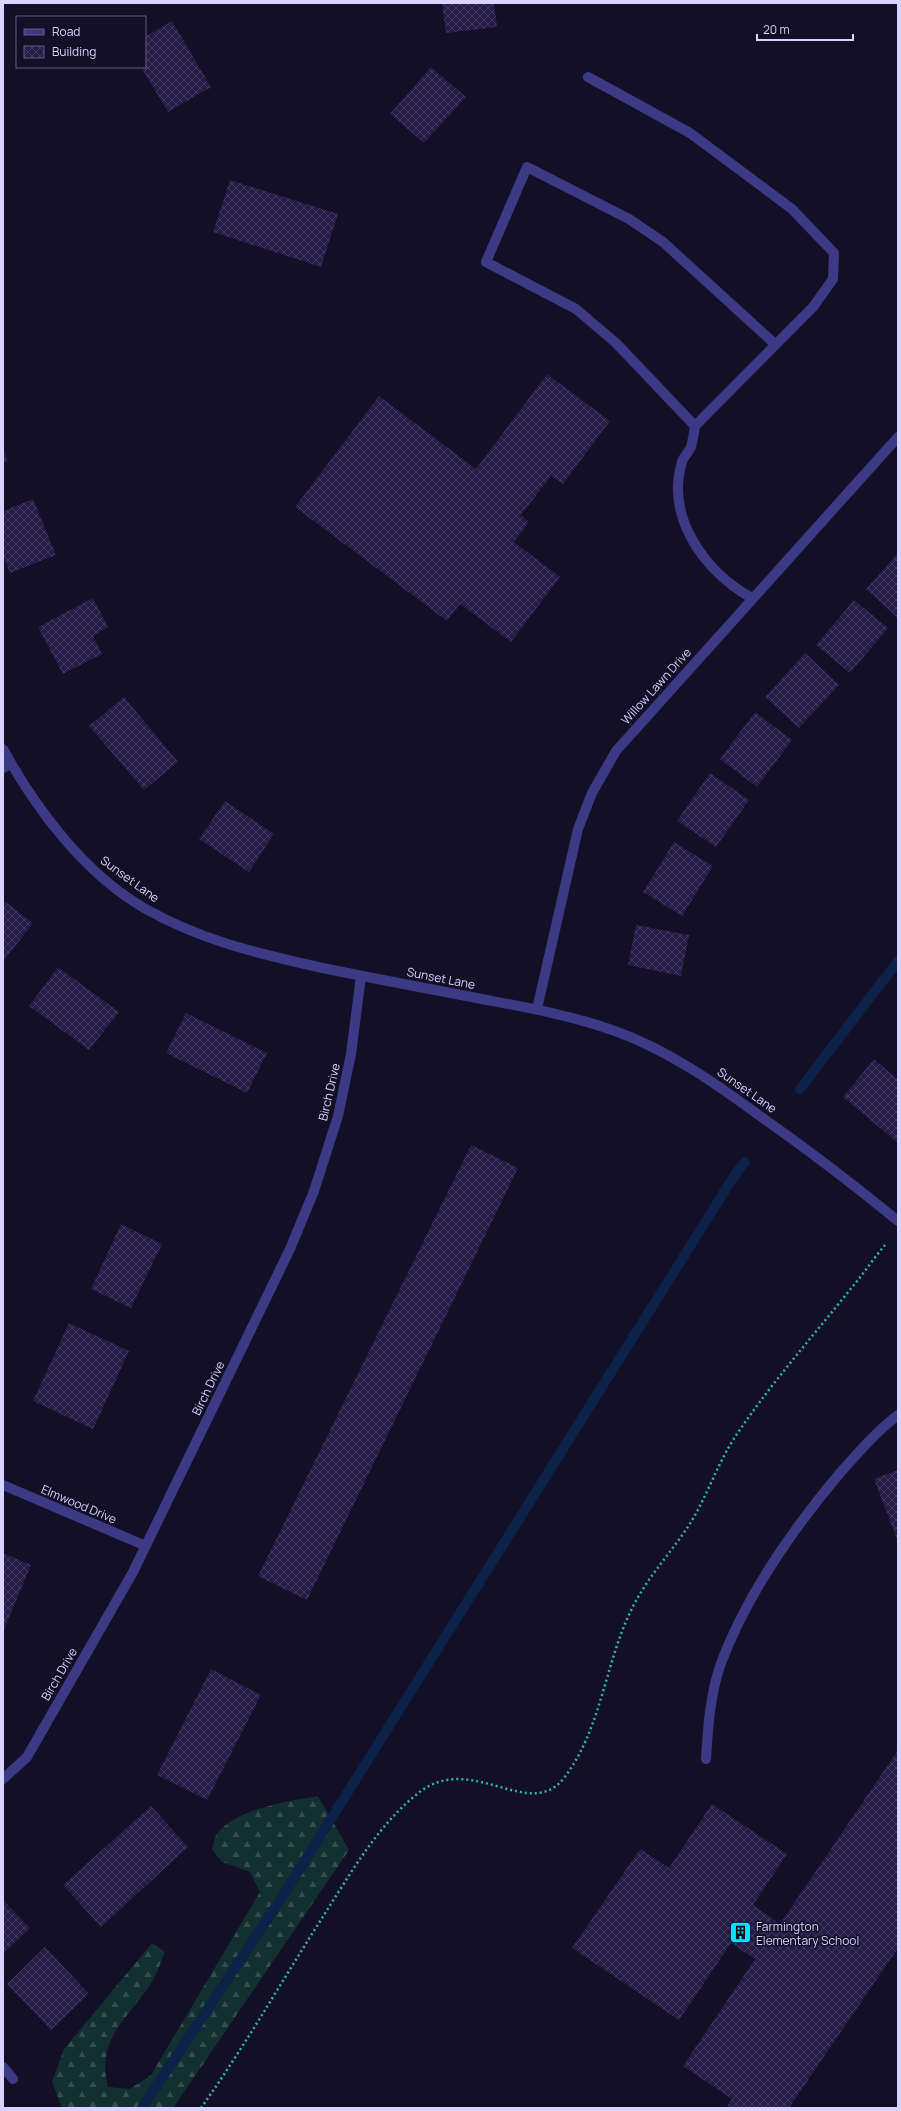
<svg xmlns="http://www.w3.org/2000/svg" width="901" height="2111" viewBox="0 0 901 2111" font-family="Manrope,sans-serif">
<style>
.forest{fill:url(#forest-firs)}
.lines{fill:none;stroke-linecap:round;stroke-linejoin:round}
.stream{stroke:#0c2248;stroke-width:10}
.building{fill:url(#building-cross-hatch)}
.path{stroke:#2fb8b0;stroke-width:2.5;stroke-dasharray:2 3;stroke-linecap:butt}
.service{stroke:#3d3a85;stroke-width:10}
.minor{stroke:#3d3a85;stroke-width:10}
.tertiary{stroke:#3d3a85;stroke-width:10}
.labels{text-anchor:middle;dominant-baseline:central;stroke-width:3;stroke-linejoin:round;paint-order:stroke}
.street-label{font-size:12px;fill:#d9d4ff;stroke:#130f26}
.poi-label{font-size:12px;fill:#d9d4ff;stroke:#130f26;text-anchor:start}
</style>
<defs>
<pattern id="forest-firs" width="22" height="20" patternUnits="userSpaceOnUse"><rect width="22" height="20" fill="#12302f"/><path d="M5 1l3.5 6h-7zM16 11l3.5 6h-7z" fill="#344d4e"/></pattern>
<pattern id="building-cross-hatch" width="8" height="8" patternUnits="userSpaceOnUse"><rect width="8" height="8" fill="#241b47"/><path d="M0 0l8 8M0 8l8-8" fill="none" stroke="#433b63"/></pattern>
</defs>
<rect width="100%" height="100%" fill="#130f26"/>
<path class="forest" d="M318,1796L349,1850L173,2108H62L52,2082L64,2049L152,1943L165,1952C161,1962 157,1974 151,1983C127,2021 96,2037 108,2087L130,2089L151,2075L260,1892L250,1872L222,1862L212,1849C214,1844 214,1838 217,1834C235,1809 289,1801 318,1796Z"/>
<g class="lines">
<path class="stream" d="M800,1089L898,961
M142,2108L282,1897L736,1173L745,1162"/>
</g>
<path class="building" d="M442,3H494L497,27L446,33Z
M172,21L211,87L168,112L141,67H145V37Z
M431,67L466,97L424,143L390,114Z
M230,180L338,214L321,267L213,232Z
M547,374L610,421L563,484L551,476L521,515L529,522L514,542L560,577L511,642L460,604L447,621L295,507L379,396L476,469Z
M3,448L8,461L3,463Z
M33,499L56,555L10,573L3,556V511Z
M898,553V618L866,589Z
M93,598L108,627L93,636L102,654L63,674L38,627Z
M854,600L888,628L850,673L816,645Z
M805,653L839,685L799,728L765,697Z
M124,697L178,762L144,790L89,726Z
M755,712L792,740L757,787L720,759Z
M710,773L749,800L716,847L677,821Z
M225,801L274,834L249,872L199,839Z
M674,842L713,866L682,916L643,892Z
M3,900L33,923L3,962Z
M636,925L689,935L681,976L628,965Z
M58,967L119,1012L89,1050L29,1006Z
M186,1013L267,1053L247,1093L166,1053Z
M874,1059L898,1080V1143L843,1097Z
M471,1145L518,1168L307,1600L258,1576Z
M121,1224L162,1244L131,1308L91,1289Z
M69,1323L129,1351L93,1429L33,1401Z
M898,1470V1542L874,1479Z
M3,1553L31,1565L3,1632Z
M211,1669L261,1695L207,1800L157,1775Z
M898,1750V1948L789,2108H726L732,2099L683,2066L755,1959L731,1943L679,2020L572,1948L640,1849L669,1868L712,1804L787,1854L753,1905L780,1924Z
M151,1806L188,1847L101,1927L63,1885Z
M3,1900L30,1928L3,1954Z
M45,1947L89,1994L51,2030L7,1984Z"/>
<g class="lines">
<path class="path" d="M201,2108C245,2046 283,1979 324,1915C352,1871 379,1823 421,1791C473,1753 530,1822 564,1778C604,1726 605,1655 637,1599C652,1572 674,1549 691,1522C708,1494 718,1462 737,1434C772,1382 814,1335 853,1286C864,1273 874,1258 885,1245"/>
<path class="service" d="M588,77L690,133L792,209L834,253L833,279L813,307L695,426
M752,598C706,573 665,518 682,462C683,457 689,452 691,447C693,440 694,432 695,426L616,343L576,309L486,262L527,167L629,219L663,242L775,344
M706,1759C708,1727 710,1696 720,1666C746,1595 792,1530 840,1473C858,1453 877,1431 898,1415
M3,2067L13,2079"/>
<path class="minor" d="M3,768L11,764
M537,1009L578,829L592,793L616,751L898,437
M3,1485L146,1546
M3,1779L27,1757L133,1572L290,1249L314,1191L338,1116L351,1054L361,976"/>
<path class="tertiary" d="M3,749C36,809 84,873 144,908C200,940 256,953 318,967C371,978 424,988 477,998C524,1007 571,1015 615,1031C668,1050 715,1083 760,1116C807,1149 853,1184 898,1221"/>
</g>
<defs>
<symbol id="building-square" viewBox="-11 -11 22 22"><rect x="-9" y="-9" width="18" height="18" rx="4" fill="#00e5ff" stroke="#130f26"/><path d="M-4-6H4V6H1V3H-1V6H-4ZM-2.5-4.3h1.7v1.8h-1.7ZM.8-4.3h1.7v1.8H.8ZM-2.5-1h1.7V.8h-1.7ZM.8-1h1.7V.8H.8Z" fill="#111"/></symbol>
</defs>
<g fill-rule="evenodd">
<use href="#building-square" x="728" y="1920" width="25" height="25"/>
</g>
<g class="labels">
<g class="street-label">
<text transform="translate(656 686) rotate(-48)">Willow Lawn Drive</text>
<text transform="translate(130 879) rotate(36)">Sunset Lane</text>
<text transform="translate(441 978) rotate(11)">Sunset Lane</text>
<text transform="translate(747 1090) rotate(35)">Sunset Lane</text>
<text transform="translate(329 1092) rotate(-77)">Birch Drive</text>
<text transform="translate(208 1388) rotate(-64)">Birch Drive</text>
<text transform="translate(79 1504) rotate(23)">Elmwood Drive</text>
<text transform="translate(59 1674) rotate(-60)">Birch Drive</text>
</g>
<g class="poi-label">
<text x="756" y="1926">Farmington<tspan x="756" dy="14">Elementary School</tspan></text>
</g>
</g>
<rect width="901" height="2111" fill="none" stroke="#d9d4ff" stroke-width="8"/>
<rect x="16" y="16" width="130" height="52" fill="#130f26" stroke="#625e7d"/>
<rect x="24" y="29" width="20" height="6" fill="#3d3a85" stroke="#625e7d"/>
<text x="52" y="36" font-size="12" fill="#d9d4ff">Road</text>
<rect x="24" y="46" width="20" height="12" fill="url(#building-cross-hatch)" stroke="#625e7d"/>
<text x="52" y="56" font-size="12" fill="#d9d4ff">Building</text>
<path d="M757 34v6h96v-6" fill="none" stroke="#d9d4ff" stroke-width="2"/>
<text x="763" y="34" font-size="12" fill="#d9d4ff" stroke="#130f26" stroke-width="3" paint-order="stroke">20 m</text>
</svg>
